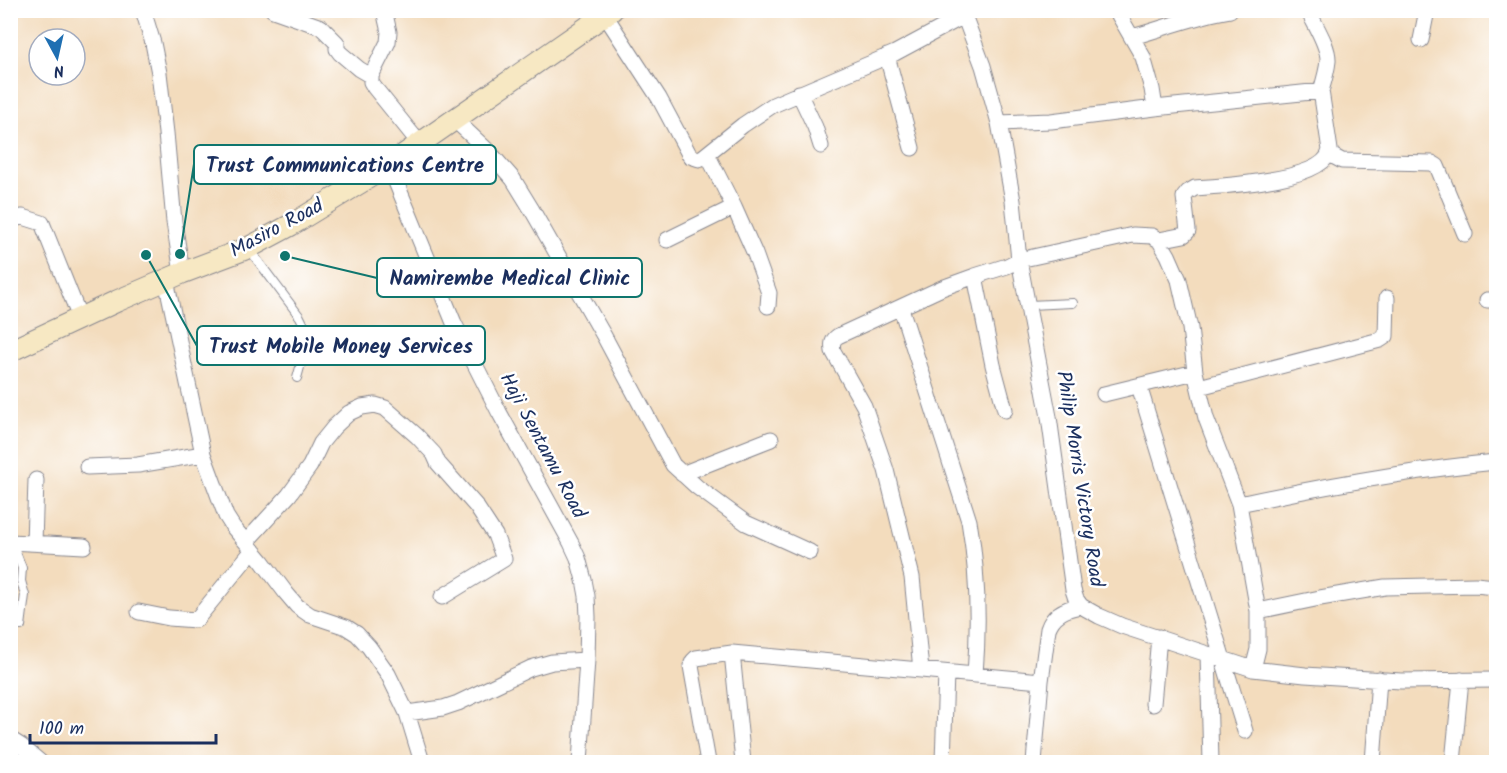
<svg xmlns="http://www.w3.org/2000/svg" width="1507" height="773" viewBox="0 0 1507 773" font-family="Kalam,sans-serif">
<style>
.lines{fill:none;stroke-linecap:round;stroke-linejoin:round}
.lane-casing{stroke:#87868e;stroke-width:10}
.street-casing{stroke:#87868e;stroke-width:17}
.secondary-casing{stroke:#87868e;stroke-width:23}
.lane{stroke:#fff;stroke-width:8}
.street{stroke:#fff;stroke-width:15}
.secondary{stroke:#f7e8c3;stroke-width:21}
.labels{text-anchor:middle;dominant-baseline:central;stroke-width:5;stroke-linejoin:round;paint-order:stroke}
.street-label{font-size:20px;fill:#1b2f5e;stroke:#fff}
.leader{fill:none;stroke:#0f766e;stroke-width:2}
.callout-dot{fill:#0f766e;stroke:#fff;stroke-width:2}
.callout{fill:#fff;stroke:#0f766e;stroke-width:2}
.callout-label{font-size:21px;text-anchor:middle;font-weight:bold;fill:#1b2f5e}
</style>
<rect width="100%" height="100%" fill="#fff"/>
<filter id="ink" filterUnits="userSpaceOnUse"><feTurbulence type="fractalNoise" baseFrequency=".0167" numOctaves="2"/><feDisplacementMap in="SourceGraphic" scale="12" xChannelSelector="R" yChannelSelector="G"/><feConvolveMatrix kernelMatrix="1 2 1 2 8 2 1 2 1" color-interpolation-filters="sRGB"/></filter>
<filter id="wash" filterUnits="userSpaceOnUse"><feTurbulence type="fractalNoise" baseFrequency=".008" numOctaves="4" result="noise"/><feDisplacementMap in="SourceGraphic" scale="24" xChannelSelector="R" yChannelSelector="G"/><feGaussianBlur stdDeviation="1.35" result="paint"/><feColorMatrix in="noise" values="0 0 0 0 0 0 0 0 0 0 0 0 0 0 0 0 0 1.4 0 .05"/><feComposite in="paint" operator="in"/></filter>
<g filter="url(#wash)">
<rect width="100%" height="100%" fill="#f3dcbd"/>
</g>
<g filter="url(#ink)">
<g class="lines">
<defs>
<path id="lane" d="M249,249L300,317L306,329L304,353L297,378
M1029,305L1073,303
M12,542L22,568L21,581L25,595L21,626"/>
<path id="street" d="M143,10L153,43L159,73L166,133L174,222L182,273
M273,10L321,27L337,43V49L340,53L359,69L371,76
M384,10L389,32L388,42L371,76V82L374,87L420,144
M962,10L983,66L999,123L1013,201L1019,260L1049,417L1073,590L1076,599L1081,606L1099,616L1122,626L1253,669L1305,675L1401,681L1496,680
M1116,10L1143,57L1152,89L1155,108
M1308,10C1314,24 1329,46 1328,61C1327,71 1324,81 1321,91
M605,15L659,98L690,156L699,159L703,157L743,125L773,105L895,53L964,16
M1132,37C1165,28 1197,15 1230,10
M1421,40L1427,10
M887,56L912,148
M799,93L815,127L821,146
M455,120L490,153L513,179L532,210L604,336L673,465L697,487L746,523L810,552
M999,123L1051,121L1155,108L1321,91L1330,150C1325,181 1221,186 1195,188L1188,192L1184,197L1188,231L1184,235L1159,240
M707,154L734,207L755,254L769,293L768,306
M1329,154L1342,161L1432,163L1437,166L1465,234
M389,165L454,323L499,412L571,543L578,558L584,580L587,596L588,617L587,660L580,762
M10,219L23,217L42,223L80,318
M667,240L734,207
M975,276L993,365L1005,410
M166,280L203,454L226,516L233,527L262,561L286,593L297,606L310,615L346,627L357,634L369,647L388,674L407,713L422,762
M1487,300H1496
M901,308L969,521C978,572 979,624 975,675
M1139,386L1245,731
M1199,387L1380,340L1386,336L1387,298
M1104,394L1195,372
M87,467L138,465L203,454
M682,474L771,439
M1239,504C1324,486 1410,470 1496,462
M10,542L84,546
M246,542L289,495L310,466L321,443L334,427L349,413L362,407L375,405L385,408L417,436L434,454L438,463L476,506L495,535L504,559L442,597
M34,543L36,480
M1258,611L1320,598L1385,587L1475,585L1496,587
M139,612L169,618L196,620L253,550
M732,653L743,762
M1208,654L1211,762
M921,670L912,577L886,470L864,406L833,351C832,344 832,340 838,336L942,288L975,276L1007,266L1019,260L1133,235L1152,236L1159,240L1168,255L1179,280L1190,328L1195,372L1206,418L1239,504L1258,611V649L1253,669
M1153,704L1159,637
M407,713L443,708L458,703L531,668L552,662L587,660
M10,739L21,746L40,762
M708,762L691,666L693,661L696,658L732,653L1041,681
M943,762L946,673
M1034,762L1041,681L1048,629C1053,614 1066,608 1081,606
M1373,762L1379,679
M1453,762L1461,680"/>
<path id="secondary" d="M10,351L117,301L182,273L248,248L291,225L389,165L612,10"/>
</defs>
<use href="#lane" class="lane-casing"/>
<use href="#street" class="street-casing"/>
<use href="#secondary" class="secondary-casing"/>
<use href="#lane" class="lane"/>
<use href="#street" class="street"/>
<use href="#secondary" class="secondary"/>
</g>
</g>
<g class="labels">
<g class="street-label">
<text transform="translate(277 229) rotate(-28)">Masiro Road</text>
<text transform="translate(542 446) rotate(62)">Haji Sentamu Road</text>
<text transform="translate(1079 479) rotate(81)">Philip Morris Victory Road</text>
</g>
</g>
<path class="leader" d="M180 254L194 164M285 256L377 278M146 255L197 346"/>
<g class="callout-dot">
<circle cx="180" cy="254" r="6"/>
<circle cx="285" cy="256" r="6"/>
<circle cx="146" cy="255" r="6"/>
</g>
<g class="callout">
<rect x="194" y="145" width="302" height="39" rx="6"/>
<rect x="377" y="258" width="265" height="39" rx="6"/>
<rect x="197" y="326" width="288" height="39" rx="6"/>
</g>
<g class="callout-label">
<text x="345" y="172">Trust Communications Centre</text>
<text x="510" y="285">Namirembe Medical Clinic</text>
<text x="341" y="353">Trust Mobile Money Services</text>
</g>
<rect width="1507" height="773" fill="none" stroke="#fff" stroke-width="36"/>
<g transform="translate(57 57) rotate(172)"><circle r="28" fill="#ffffff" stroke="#a4acbf" stroke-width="1.5"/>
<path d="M0-4.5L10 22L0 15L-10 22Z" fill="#1f6fb2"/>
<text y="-9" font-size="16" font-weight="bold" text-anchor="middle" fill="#1b2f5e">N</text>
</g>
<path d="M30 734v9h186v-9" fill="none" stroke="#1b2f5e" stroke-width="3"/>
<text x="39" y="734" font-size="18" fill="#1b2f5e" stroke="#ffffff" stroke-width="4.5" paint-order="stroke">100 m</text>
</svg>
